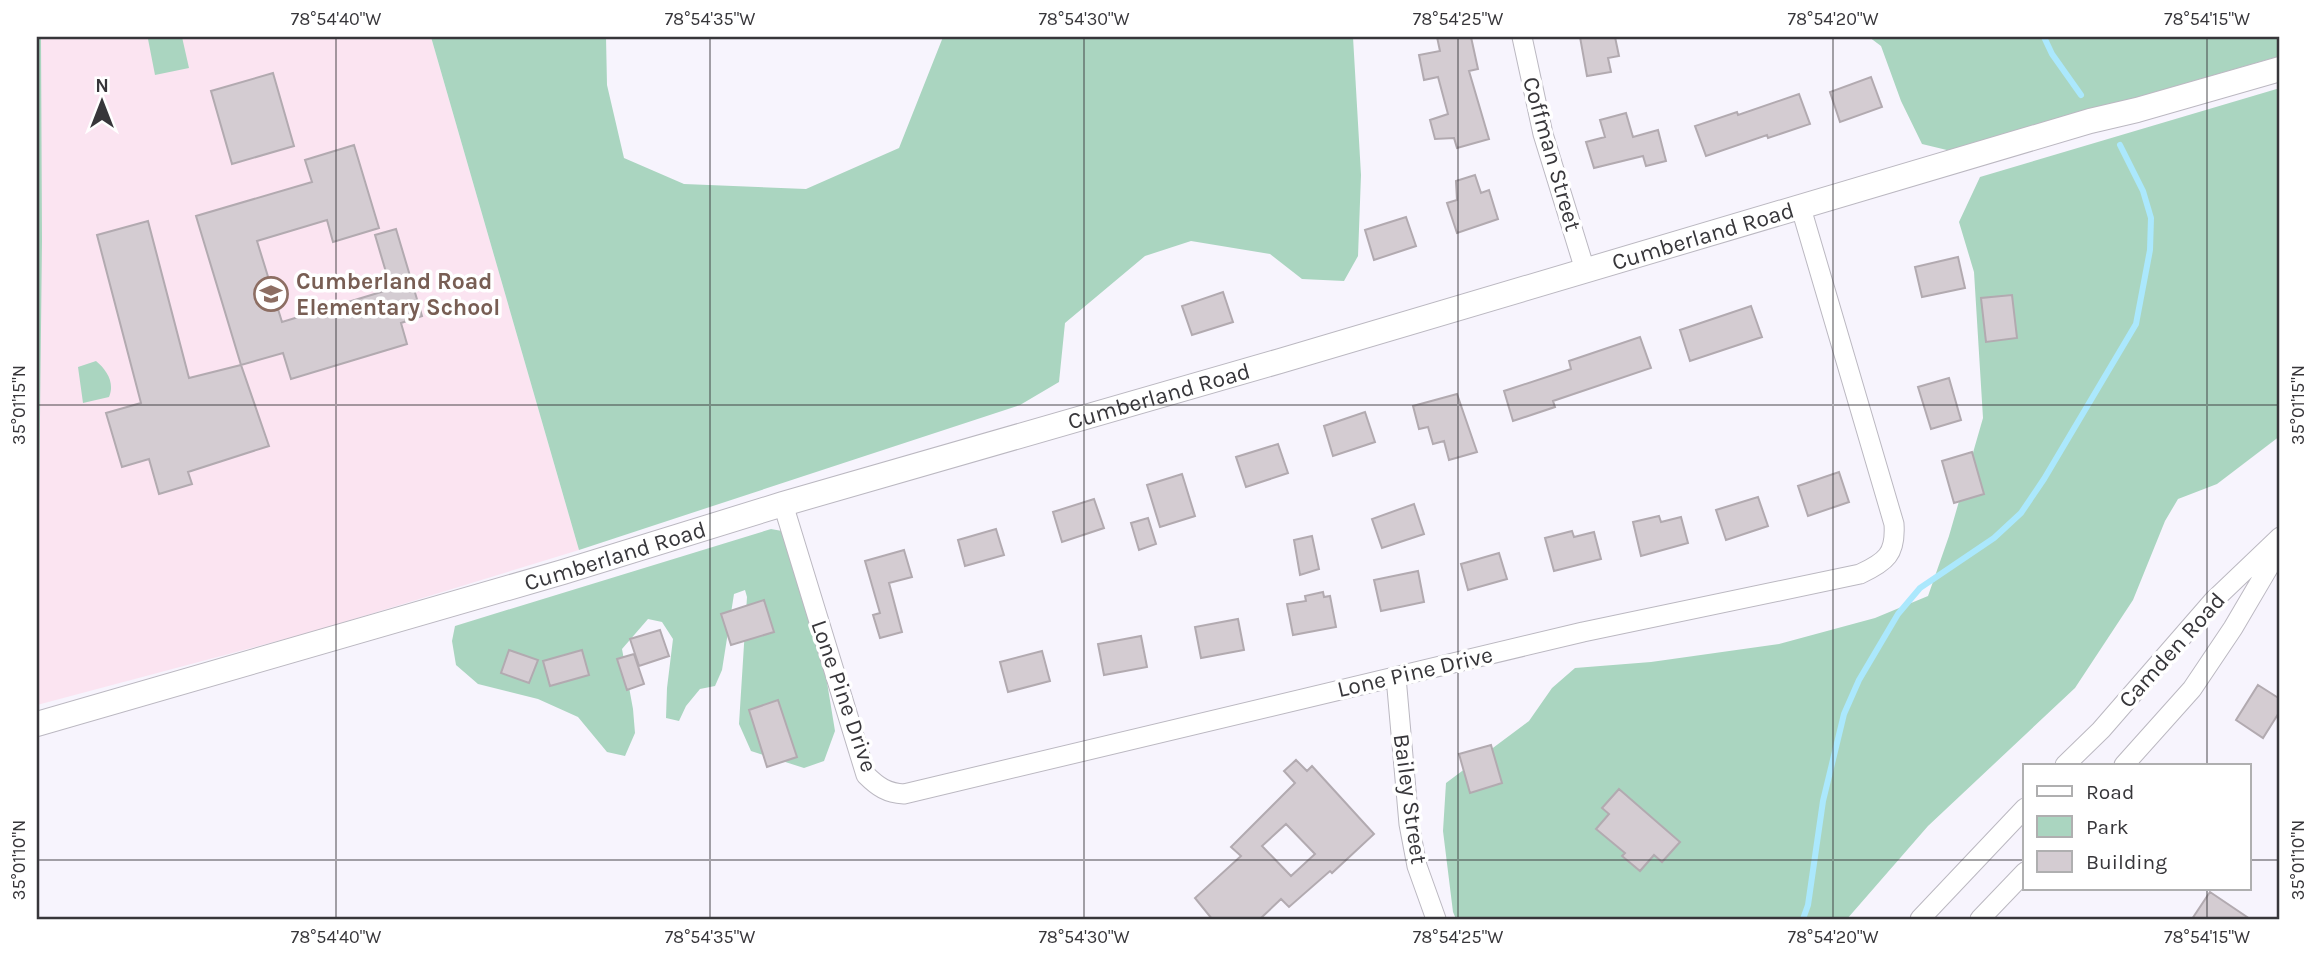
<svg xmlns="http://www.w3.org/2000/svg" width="2317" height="956" font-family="Karla,sans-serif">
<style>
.education{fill:#fbe4f1}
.green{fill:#aad5c0}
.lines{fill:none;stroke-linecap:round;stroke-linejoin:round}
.stream{stroke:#abe8fd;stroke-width:6}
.building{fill:#d4ccd2;stroke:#b2aab0;stroke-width:2;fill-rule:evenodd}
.minor-casing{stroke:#bbb8c1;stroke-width:21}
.major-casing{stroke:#bbb8c1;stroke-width:26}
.minor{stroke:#fff;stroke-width:19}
.major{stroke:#fff;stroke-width:24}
.ticks{fill:none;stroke:#37363a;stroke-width:2;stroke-opacity:0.45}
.labels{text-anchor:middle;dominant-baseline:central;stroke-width:7;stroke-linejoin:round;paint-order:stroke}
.street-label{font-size:23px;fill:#37363a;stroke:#fff}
.education-label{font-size:23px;font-weight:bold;fill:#785e54;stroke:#fff;text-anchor:start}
.neatline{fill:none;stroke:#37363a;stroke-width:2.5}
.ticks-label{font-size:18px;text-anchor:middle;fill:#37363a}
</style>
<rect width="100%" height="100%" fill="#f7f4fd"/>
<path class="education" d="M37,37H431L579,550L315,631L37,705Z"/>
<path class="green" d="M37,37H41L42,241L39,506L37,511Z
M161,37H182L189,68L155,75L148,39Z
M431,37H606L607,85L624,158L684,184L806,189L899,148L943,37H1353L1361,175L1358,256L1344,281L1302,279L1270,254L1191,241L1145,256L1065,323L1059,382L1020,405L579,550Z
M1869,37H2280V56L1951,151L1922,144L1901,101L1881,46Z
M2280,88V436L2217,484L2178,499L2165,521L2133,600L2075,688L1928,826L1847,919H1456L1453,912L1443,831L1446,783L1529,721L1552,688L1575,668L1651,662L1779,644L1875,618L1928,596L1949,536L1983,418L1974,272L1959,222L1980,177Z
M96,361C107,370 115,383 109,397L83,403L78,367Z
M771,529L782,531L825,670L835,731L824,761L804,768L751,751L739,724L747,597L745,590L734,594L722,670L715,686L700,689L686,706L679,721L666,718L667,688L673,639L662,622L648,619L622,649L633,709L635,733L625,756L607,752L578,717L538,699L478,684L456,665L452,641L455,626Z"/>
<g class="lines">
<path class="stream" d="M2044,37L2052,54L2081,95
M1803,919L1808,905L1823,801L1844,714L1859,680L1898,614L1920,588L1994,538L2021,513L2044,479L2136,324L2150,250L2151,218L2143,191L2120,145"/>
</g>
<path class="building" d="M1437,37H1471L1478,69L1469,71L1489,139L1457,148L1454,138L1435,139L1430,120L1448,114L1438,77L1424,80L1419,55L1440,51Z
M1580,37H1615L1619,56L1608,58L1611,72L1587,76Z
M273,73L294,146L232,164L211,91Z
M1871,77L1882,107L1840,122L1830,92Z
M1799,94L1810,124L1768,138L1767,135L1706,156L1695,126L1737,112L1738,115Z
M1626,113L1633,137L1658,130L1666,161L1646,166L1643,156L1594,168L1586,142L1605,137L1600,120Z
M354,145L379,228L333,242L327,220L257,241L282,322L391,289L375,235L396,229L422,316L401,323L407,344L291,379L283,353L241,365L196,216L312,182L305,160Z
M1475,175L1481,193L1489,190L1498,219L1457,233L1447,203L1457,200L1456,181Z
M1406,217L1416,246L1374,260L1365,230Z
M148,221L189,378L241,365L269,446L188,472L192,484L159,494L149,459L122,467L106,413L141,403L97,235Z
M1958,257L1965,288L1922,297L1915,267Z
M1223,292L1233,322L1192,335L1182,306Z
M2012,295L2017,338L1986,342L1981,298Z
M1751,306L1762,337L1690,361L1680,330Z
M1640,337L1651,368L1553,401L1555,407L1513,421L1504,391L1571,369L1569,361Z
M1949,378L1961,420L1931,429L1918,387Z
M1457,394L1477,452L1449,460L1444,441L1433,444L1428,427L1419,429L1413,406Z
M1365,412L1375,442L1333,456L1324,426Z
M1278,444L1288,473L1246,487L1236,457Z
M1972,452L1984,494L1954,503L1942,461Z
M1839,472L1849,502L1808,516L1798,486Z
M1182,474L1195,516L1160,527L1147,485Z
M1758,497L1768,526L1726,540L1716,510Z
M1094,499L1104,528L1062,542L1053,512Z
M1414,504L1424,534L1382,548L1372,519Z
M1659,516L1661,522L1681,517L1688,543L1641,556L1633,522Z
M1148,518L1156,544L1139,550L1131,523Z
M996,529L1004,555L965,566L958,540Z
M1572,531L1574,537L1594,532L1601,559L1554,571L1545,538Z
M1312,536L1319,569L1300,575L1294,540Z
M904,550L912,577L889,583L902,632L880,638L873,615L880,613L865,561Z
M1499,553L1507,579L1468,590L1461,564Z
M1418,571L1424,602L1381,611L1374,580Z
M1323,592L1324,597L1330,596L1336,627L1293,635L1287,604L1306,601L1305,596Z
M764,600L774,632L731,645L721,614Z
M1238,619L1244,650L1201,658L1195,627Z
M660,630L669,656L639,666L630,639Z
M1141,636L1147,667L1104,675L1098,644Z
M509,650L538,660L529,683L501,673Z
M582,650L589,675L550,686L543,661Z
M1042,651L1050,681L1008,692L1000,662Z
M634,654L644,684L627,690L617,659Z
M2258,685L2280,699V711L2263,738L2236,720Z
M778,700L797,757L767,767L749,710Z
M1491,745L1502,783L1470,793L1459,754Z
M1296,760L1307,771L1312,766L1374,834L1332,873L1330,871L1289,907L1281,899L1260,919H1212L1195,898L1241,856L1231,847L1295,783L1284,771ZM1286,824L1315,854L1291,876L1262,846Z
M1619,789L1680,842L1662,862L1654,855L1640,871L1622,856L1625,853L1596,829L1609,814L1602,808Z
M2210,892L2250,919H2192Z"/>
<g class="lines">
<g class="minor-casing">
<path id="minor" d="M1522,37L1543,134L1585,270
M783,504L866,775C878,787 887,793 904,794L1583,632L1860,574C1886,562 1896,554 1894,524L1801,208
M1396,677L1409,824L1417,866L1436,919
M2065,765L2101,730L2214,600L2280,537
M2124,765L2192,689L2233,628L2280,548
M1920,919L2025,808
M1980,919L2025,872"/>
</g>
<g class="major-casing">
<g id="major">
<path id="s1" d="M37,724L563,572L783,504L1280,361L2090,121L2137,110L2280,69"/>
</g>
</g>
<use href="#minor" class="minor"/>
<use href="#major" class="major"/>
</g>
<path class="ticks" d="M336,37V919M710,37V919M1084,37V919M1458,37V919M1833,37V919M2207,37V765M37,405H2280M37,860H2025M2249,860H2280M2207,888V919"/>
<defs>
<g id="school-ring" transform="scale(1.75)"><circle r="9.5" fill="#fff" stroke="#8d6e63" stroke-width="1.5"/><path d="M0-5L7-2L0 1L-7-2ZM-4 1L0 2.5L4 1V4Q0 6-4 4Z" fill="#8d6e63"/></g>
</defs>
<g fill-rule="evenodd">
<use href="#school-ring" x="271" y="294"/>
</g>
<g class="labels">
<g class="street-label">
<text transform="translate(1552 154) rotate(74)">Coffman Street</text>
<text stroke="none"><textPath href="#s1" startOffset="1736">Cumberland Road</textPath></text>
<text stroke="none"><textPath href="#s1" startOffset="1169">Cumberland Road</textPath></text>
<text stroke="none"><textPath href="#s1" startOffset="602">Cumberland Road</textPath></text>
<text transform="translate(2172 650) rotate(-48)">Camden Road</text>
<text transform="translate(1415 672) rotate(-13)">Lone Pine Drive</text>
<text transform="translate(844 696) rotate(71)">Lone Pine Drive</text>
<text transform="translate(1410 799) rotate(82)">Bailey Street</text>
</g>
<g class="education-label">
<text x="296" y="281">Cumberland Road<tspan x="296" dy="26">Elementary School</tspan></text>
</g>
</g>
<rect width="2317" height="956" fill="none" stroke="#ffffff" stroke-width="77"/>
<rect x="2023" y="764" width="228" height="126" fill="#ffffff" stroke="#afafb0" stroke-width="2"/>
<rect x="2037" y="786" width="35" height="10" fill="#ffffff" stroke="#afafb0" stroke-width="2"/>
<text x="2086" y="799" font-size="21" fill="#37363a">Road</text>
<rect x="2037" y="816" width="35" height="21" fill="#aad5c0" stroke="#afafb0" stroke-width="2"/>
<text x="2086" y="834" font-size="21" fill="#37363a">Park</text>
<rect x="2037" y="851" width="35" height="21" fill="#d4ccd2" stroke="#afafb0" stroke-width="2"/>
<text x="2086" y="869" font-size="21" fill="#37363a">Building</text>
<g transform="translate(102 102)" stroke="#ffffff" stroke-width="5" paint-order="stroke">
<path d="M0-5L12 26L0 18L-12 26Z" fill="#37363a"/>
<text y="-10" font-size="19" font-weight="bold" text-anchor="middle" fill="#37363a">N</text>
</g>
<rect x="38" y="38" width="2240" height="880" class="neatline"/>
<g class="ticks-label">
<text x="336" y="25">78°54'40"W</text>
<text x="710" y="25">78°54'35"W</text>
<text x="1084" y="25">78°54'30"W</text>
<text x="1458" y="25">78°54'25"W</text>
<text x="1833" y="25">78°54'20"W</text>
<text x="2207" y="25">78°54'15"W</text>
<text transform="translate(19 405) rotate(-90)" y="6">35°01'15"N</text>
<text transform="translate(2298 405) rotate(-90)" y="6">35°01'15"N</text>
<text transform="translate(19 860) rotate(-90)" y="6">35°01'10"N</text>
<text transform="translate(2298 860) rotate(-90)" y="6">35°01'10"N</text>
<text x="336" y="943">78°54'40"W</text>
<text x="710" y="943">78°54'35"W</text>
<text x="1084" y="943">78°54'30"W</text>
<text x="1458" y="943">78°54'25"W</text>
<text x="1833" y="943">78°54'20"W</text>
<text x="2207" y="943">78°54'15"W</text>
</g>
</svg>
